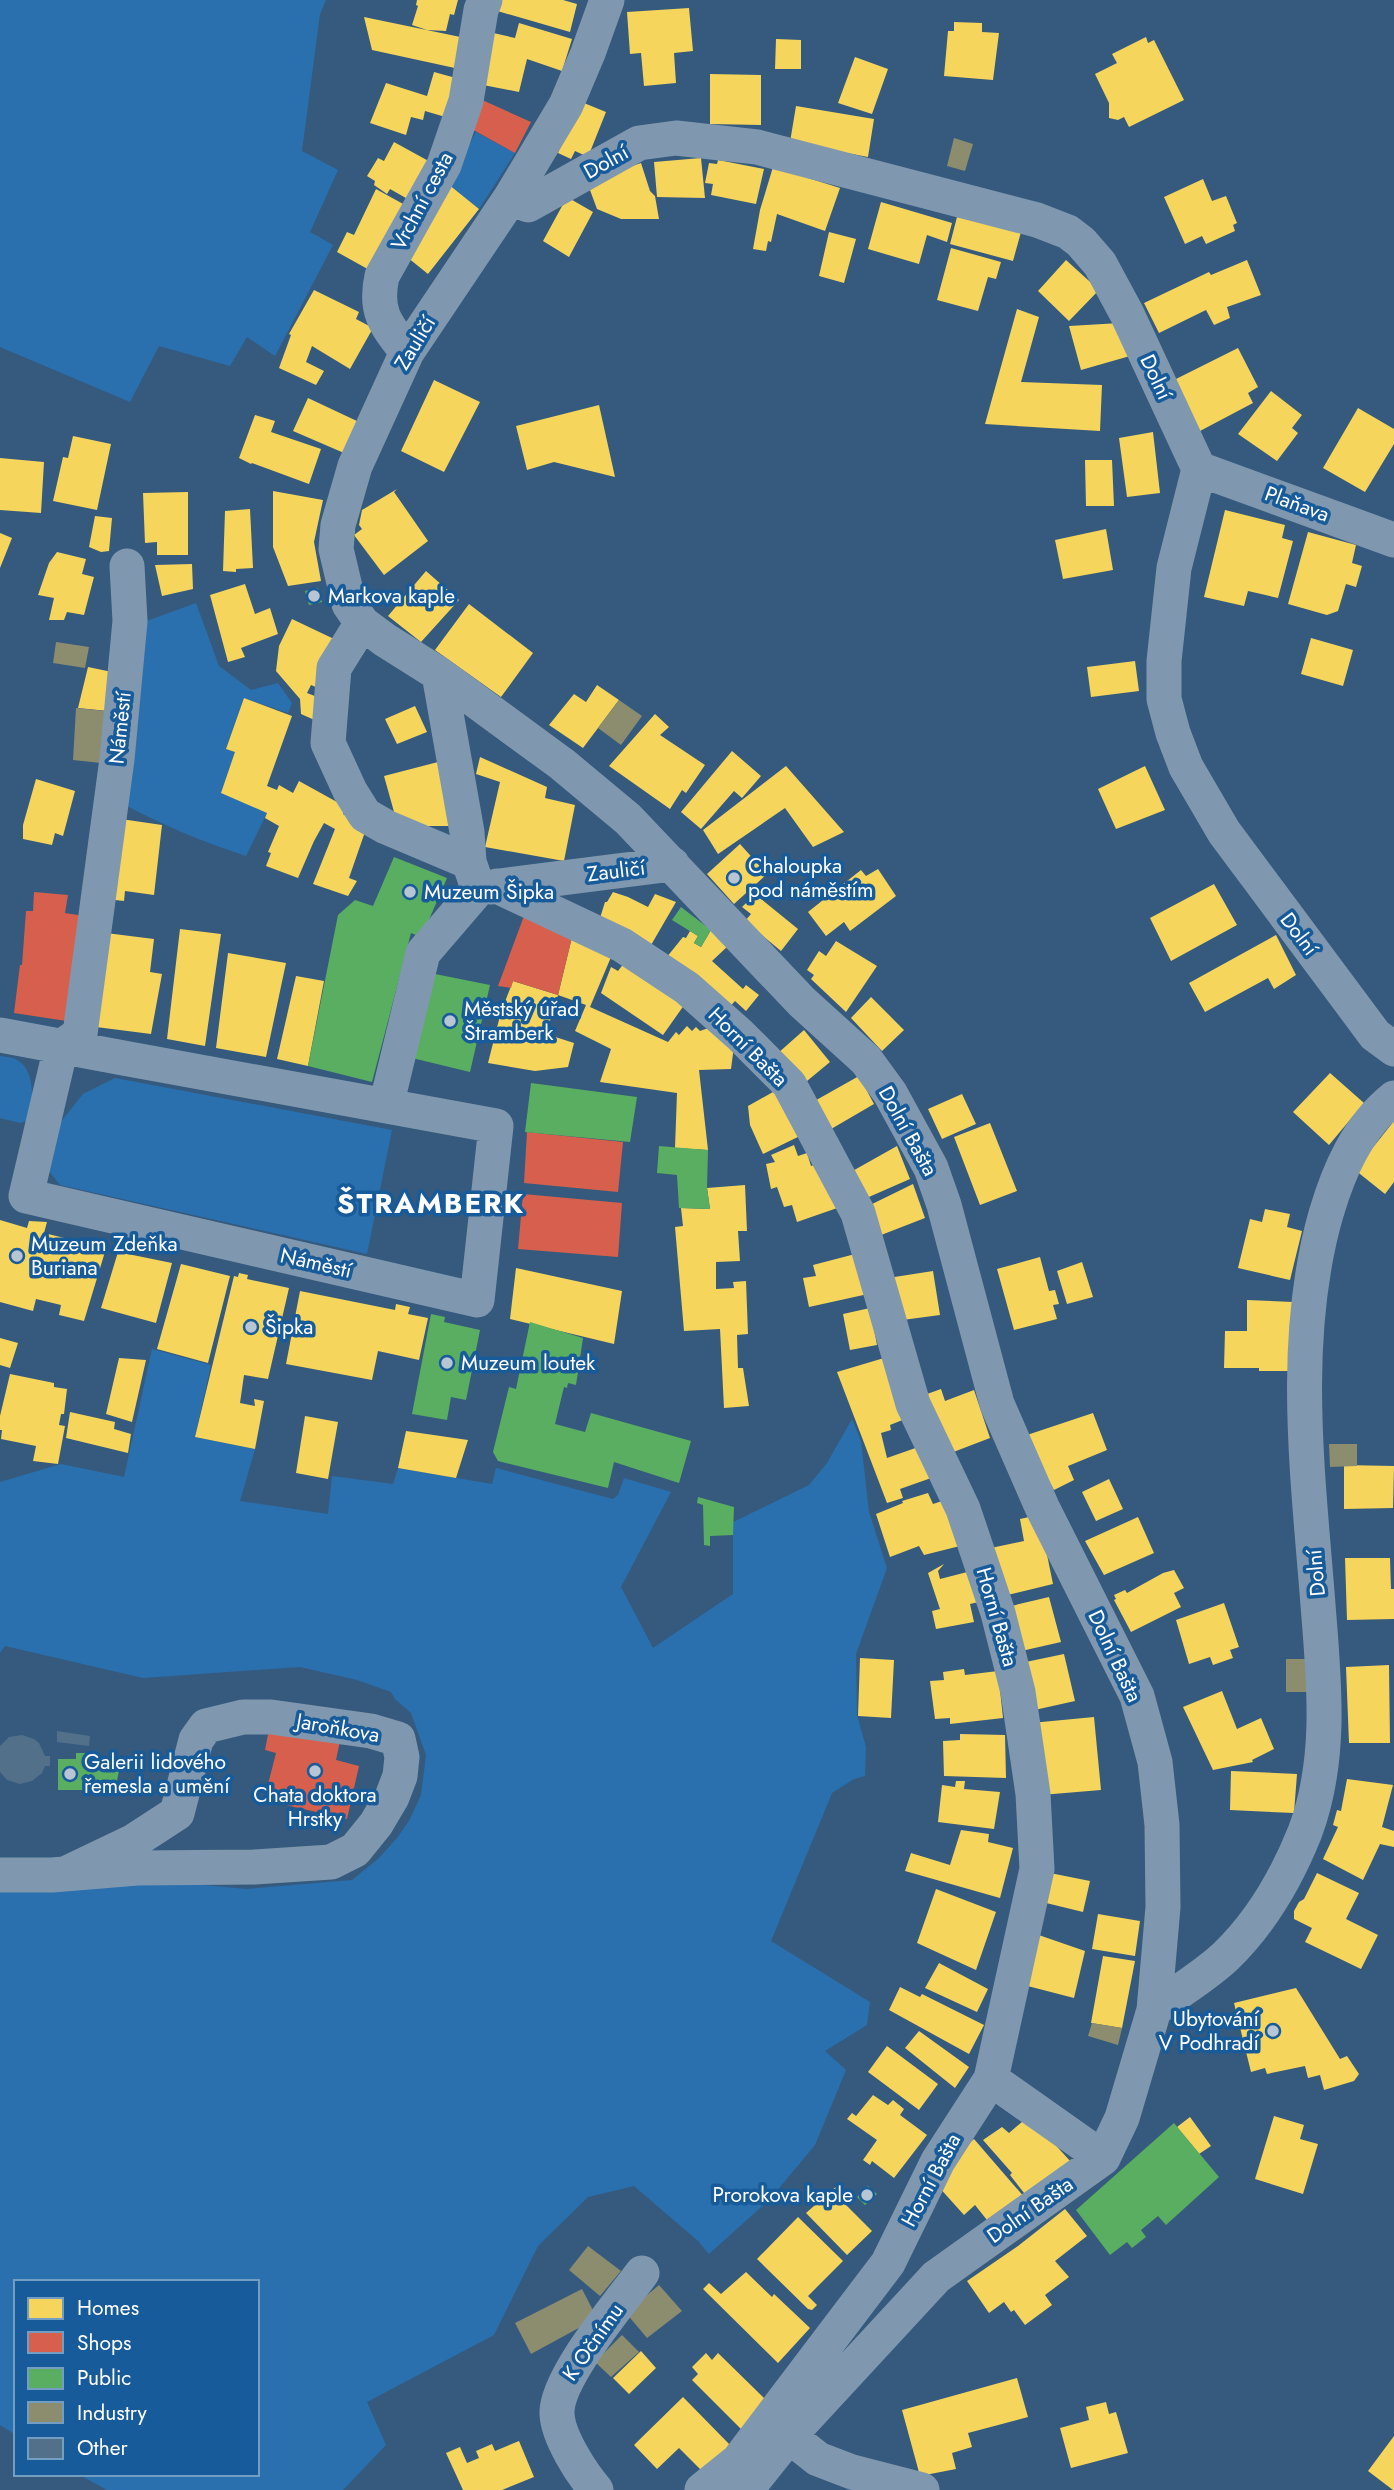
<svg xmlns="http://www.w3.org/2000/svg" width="1394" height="2490" font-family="Jost,sans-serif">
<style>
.green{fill:#2a70af}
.homes{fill:#f6d55c}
.shops{fill:#d6604d}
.public{fill:#5aae61}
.industry{fill:#8c8c6e}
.building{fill:#53708b}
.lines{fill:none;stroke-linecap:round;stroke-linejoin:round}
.street{stroke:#8098af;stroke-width:35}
.poi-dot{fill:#b8c5d2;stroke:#185b9a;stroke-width:2.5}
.labels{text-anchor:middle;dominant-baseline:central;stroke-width:7;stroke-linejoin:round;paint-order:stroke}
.street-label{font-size:21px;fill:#fff;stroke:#185b9a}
.poi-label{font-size:21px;fill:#fff;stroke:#185b9a;text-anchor:start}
.district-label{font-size:28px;font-weight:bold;letter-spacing:2px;fill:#fff;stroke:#185b9a}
</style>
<rect width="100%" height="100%" fill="#355a7d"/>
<path class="green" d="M0,0H326L320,14L302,151L338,170L310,232L333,245L275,356L247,337L230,366L159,346L130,402L0,347Z
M476,132L515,153L479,209L448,184Z
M196,603L219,666L251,690L278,683L292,703L288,713L244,698L226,748L235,752L267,813L246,856C203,842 163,825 123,804L141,623Z
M0,1056C5,1057 13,1057 17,1060C36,1070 33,1103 29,1120L20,1123L0,1118Z
M115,1078L392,1130L367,1254L60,1185L49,1171L60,1123L83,1094Z
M152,1349L211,1365L195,1437L255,1449L240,1501L328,1514L332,1476L393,1484L398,1468L492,1484L496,1468L613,1499L618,1495L624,1478L671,1492L621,1587L653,1648L733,1594V1522L809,1485L827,1463L852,1419L861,1441L869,1512L887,1568L856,1654L857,1715L866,1747L865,1776L854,1779L832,1793L771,1941L870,2002L867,2025L825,2051L846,2070L815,2145L770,2199L709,2254L698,2241L634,2186L588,2197L538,2246L494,2335L367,2402L386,2445L343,2490H107L78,2474H257V2282H16V2435L0,2425V1887L194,1884L246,1889L352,1880L378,1859L397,1838L409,1821L421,1795L426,1755L411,1713L395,1699L391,1692L357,1680L300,1667L143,1678L5,1646L0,1653V1482L61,1464L124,1477Z"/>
<path class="homes" d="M417,0H458L454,15L450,14L446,31L427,30L412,25L418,6L416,5Z
M497,0H563L577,4L570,32L494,10Z
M689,8L693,51L674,53L676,83L644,86L641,53L630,54L627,12Z
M364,17L470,39L464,70L372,50Z
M954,22L982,23V32L999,33L993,80L944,76L948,31H954Z
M519,23L572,39L562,71L527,59L519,92L478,84L489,32L515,38Z
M1146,37L1148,43L1154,40L1184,100L1129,127L1124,117L1118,120L1109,118V103L1095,74L1117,63L1112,54Z
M776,39L801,40V69H775Z
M855,57L888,69L872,114L838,103Z
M434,72L463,80L452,119L425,111L423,120L411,117L406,135L370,123L386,83L427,96Z
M710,74L761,75V125L710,124Z
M579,101L606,112L588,157L575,151L571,159L558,153Z
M796,106L874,119L868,157L790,142Z
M394,142L434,164L413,202L390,189L387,194L374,185L375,181L367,176L378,158L384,161Z
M701,158L705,198L657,197L654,162Z
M718,160L764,169L756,204L711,195L713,184L705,183L709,163L717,164Z
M641,163L650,191L655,196L659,219H621L597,209L587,182Z
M773,167L840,188L825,231L777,214L771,242L768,241L766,251L753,249L760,210Z
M1203,179L1212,201L1226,196L1237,223L1233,225L1235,231L1206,244L1202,236L1185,244L1164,197Z
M448,184L479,209L428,274L402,253Z
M376,189L405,205L373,272L337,252L347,232L354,235Z
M567,197L593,212L569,257L543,241Z
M881,202L952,223L947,242L927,235L919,264L868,249Z
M957,217L1021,232L1013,261L950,244Z
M829,232L856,239L844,283L819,276Z
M951,248L1001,262L996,279L988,277L978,311L937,300Z
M1066,260L1099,290L1069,321L1038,291Z
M1247,260L1261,295L1227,307L1230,318L1214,325L1206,310L1159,333L1144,303L1209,272L1211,275Z
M314,290L359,312L356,319L373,328L350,369L312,346L306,362L324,371L316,385L279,368L291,335L289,334Z
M1017,309L1039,317L1021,382L1102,385L1100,431L985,424Z
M1120,323L1130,356L1081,370L1069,326Z
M1238,348L1258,387L1248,393L1253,403L1200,431L1174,380Z
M434,380L480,402L444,472L401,451Z
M1271,391L1302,415L1292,428L1298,433L1277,461L1238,434Z
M308,398L359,422L344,453L293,431Z
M599,405L615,477L554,462L527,470L516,426Z
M1358,408L1394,429V444L1365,492L1323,468Z
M255,415L275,421L271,432L321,449L309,484L252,463L251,464L239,458Z
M1153,432L1160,493L1127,497L1119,438Z
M73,436L111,444L97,510L53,501L63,457L68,458Z
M0,458L44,462L41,513L0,510Z
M1085,460H1112L1114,506H1086Z
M397,489L394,492L428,541L384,575L354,535L362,529L359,525L362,510Z
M273,491L323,500L314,542L321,581L288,586L273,547Z
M188,492V555H157V542L145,543L143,493Z
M250,509L253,568L236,569V572L223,571L225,511Z
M1225,510L1285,525L1282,538L1293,541L1278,598L1248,591L1244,606L1204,597Z
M95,516L112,518L109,551L101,552L89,547Z
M1106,529L1113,570L1063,579L1055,540Z
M1308,532L1356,545L1352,563L1362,566L1356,587L1346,584L1338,611L1327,615L1288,604Z
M0,533L12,538L0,568Z
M57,552L86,559L82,574L94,577L84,615L67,612L64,620H49L54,598L38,595L49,563Z
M192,564L193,589L162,596L155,565Z
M426,571L459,600L421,642L388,616Z
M245,584L255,614L270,608L278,634L241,648L245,657L228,662L210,595Z
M469,604L533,653L501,697L435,650Z
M292,619L334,639L318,688L311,685L307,693L325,700L319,722L301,714L300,699L276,671L279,646Z
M1311,638L1353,650L1343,686L1301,674Z
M1135,661L1139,691L1091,697L1087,667Z
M88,667L112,672L108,711L78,708Z
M597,685L619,700L583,748L549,725L574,694L586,702Z
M244,698L292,716L267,786L277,790L279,785L293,793L299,781L346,807L343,814L366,829L349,878L357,881L348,896L313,884L335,829L324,823L314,841L298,878L266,866L271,853L268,852L279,826L265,818L267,813L221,793L235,752L226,749Z
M415,706L427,732L397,744L385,719Z
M655,714L669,727L660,735L705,765L686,793L682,790L670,809L609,766Z
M732,751L761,776L742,798L734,791L701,829L681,812Z
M480,757L547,787L545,798L575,805L564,861L485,847L500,782L476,774Z
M438,762L453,826H416L396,819L384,776Z
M786,766L844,832L813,847L785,808L718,854L703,830Z
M1145,766L1165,810L1116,829L1098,789Z
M36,779L75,791L63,836L55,833L52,845L23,839V825Z
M121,819L162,825L154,895L125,891L124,901L106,899Z
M740,844L767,874L734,904L707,874Z
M878,869L896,896L850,931L844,922L826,936L808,912L861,870L866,876Z
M1214,884L1237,925L1171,961L1150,918Z
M613,892L628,897L648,907L655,894L676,902L647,952L600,918L605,902H607Z
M755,894L798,929L781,951L745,921L751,914L742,907Z
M180,929L221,934L205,1046L167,1039Z
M711,930L728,946L712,961L743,989L746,985L759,995L746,1011L735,1001L725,1012L662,963L683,937L686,938L690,931L698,936L694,943L701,947Z
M98,932L154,939L150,972L162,974L151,1034L96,1027Z
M573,933L614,950L590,1007L668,1042L676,1032L679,1035L687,1026L692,1031L696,1027L700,1031L717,1025L734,1046L731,1069L699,1070L708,1150L675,1148L677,1093L600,1082L611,1049L575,1031L586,1005L558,995Z
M1276,935L1296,975L1274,989L1268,978L1205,1012L1189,983Z
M836,941L877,966L846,1012L811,979L814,975L807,970L819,951L826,956Z
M228,953L286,963L266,1057L216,1048Z
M627,959L687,1001L663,1035L601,993L611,967L618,971Z
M296,976L324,981L308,1066L277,1059Z
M513,981L558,995L546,1034L574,1043L568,1067L535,1071L488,1063L501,1012Z
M871,997L904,1030L882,1051L851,1018Z
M804,1030L830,1062L801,1086L777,1054Z
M1330,1073L1364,1103L1329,1145L1293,1112Z
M859,1076L874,1104L826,1132L811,1103Z
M780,1088L804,1134L763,1154L750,1125L748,1106Z
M962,1094L976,1124L942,1139L928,1109Z
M1394,1121V1182L1385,1194L1355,1170Z
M990,1123L1017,1191L980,1205L954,1137Z
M794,1145L798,1156L807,1153L811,1166L825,1161L843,1206L797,1222L792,1205L784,1207L777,1187L771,1189L766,1164L775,1162L771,1155Z
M897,1146L910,1179L862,1200L849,1173Z
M913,1184L925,1218L876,1237L866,1207Z
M745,1185L747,1231H738L740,1261L716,1262V1289L734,1288L733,1282L746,1281L748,1334L737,1335L738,1368H743L749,1406L724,1408L720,1329L684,1331L675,1227L683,1226L681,1208L710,1209L707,1188Z
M1265,1209L1290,1214L1287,1227L1302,1231L1290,1280L1238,1268L1250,1219L1262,1222Z
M0,1220L27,1228L29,1221L47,1222L44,1233L93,1245L95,1239L108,1242L84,1321L59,1315L61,1305L36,1299L33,1311L0,1302Z
M118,1252L172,1263L156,1323L101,1308Z
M859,1253L868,1294L809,1307L803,1278L816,1276L813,1265Z
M1040,1257L1049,1291L1055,1290L1059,1304L1053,1305L1057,1319L1014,1330L997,1269Z
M1082,1262L1093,1297L1067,1304L1057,1271Z
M181,1264L230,1276L208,1363L157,1349Z
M516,1268L622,1291L614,1344L510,1319Z
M933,1271L940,1315L895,1321L888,1278Z
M239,1273L248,1275L247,1279L289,1288L268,1379L244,1375L240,1403L255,1406L254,1399L264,1401L255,1449L195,1437L234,1276L238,1277Z
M300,1291L395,1310L396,1304L410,1307L408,1314L428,1318L419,1360L378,1351L372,1380L286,1364Z
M1247,1300L1293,1302L1292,1371H1259V1368H1224L1225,1331H1247Z
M870,1308L877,1345L850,1350L843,1314Z
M0,1338L18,1343L10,1368L0,1365Z
M119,1358L146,1360L132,1422L106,1414Z
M884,1358L910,1417L890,1425L891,1430L881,1433L887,1458L924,1445L934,1477L900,1489L903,1498L887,1503L837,1372Z
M10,1374L54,1383V1387L67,1389L64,1414H61L59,1425L65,1426L58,1464L33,1461L36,1446L1,1439L2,1430H0V1416Z
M941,1389L945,1401L974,1390L990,1438L943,1456L927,1394Z
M70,1412L115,1422L114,1429L131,1434L128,1453L66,1438Z
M1093,1413L1107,1450L1068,1466L1074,1480L1054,1490L1024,1436Z
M305,1416L338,1422L328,1479L296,1473Z
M406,1431L468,1440L456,1478L398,1468Z
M1344,1465L1394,1466L1393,1508L1344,1509Z
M1109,1479L1123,1509L1096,1521L1082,1492Z
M928,1493L933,1504L948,1499L960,1546L924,1555L919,1546L890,1557L876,1514L903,1503L902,1501Z
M1029,1517L1043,1535L1053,1584L999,1597L986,1549L1024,1541L1020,1519Z
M1138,1517L1154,1553L1104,1575L1085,1541Z
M1345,1558H1390L1391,1589H1394V1619L1347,1620Z
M944,1564L938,1571L940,1579L975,1570L983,1601L970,1604L974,1622L936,1629L932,1611L940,1609L928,1573Z
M1174,1570L1184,1588L1174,1593L1181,1607L1131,1632L1114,1600L1116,1599L1114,1595L1125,1590L1127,1593L1163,1573Z
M1049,1597L1061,1642L1017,1652L1007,1607Z
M1224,1603L1239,1647L1230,1650L1233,1658L1213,1665L1210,1657L1189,1664L1176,1620Z
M1064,1654L1075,1701L1030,1711L1021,1663Z
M860,1658L894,1660L891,1718L858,1716Z
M1389,1665L1390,1743H1349L1346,1667Z
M964,1669L965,1675L998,1671L1003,1718L950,1724V1718L935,1719L930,1681L944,1680L943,1672Z
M1222,1691L1237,1729L1261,1718L1274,1749L1252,1760L1253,1762L1213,1770L1183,1707Z
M1094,1717L1101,1790L1041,1795L1031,1723Z
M960,1734L1005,1735L1006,1778L944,1776L943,1741L960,1740Z
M1231,1771L1297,1774L1294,1813L1230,1810Z
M1347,1779L1393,1785L1382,1827L1394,1831V1847L1380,1844L1363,1880L1323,1859L1338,1827L1333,1825L1337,1810L1341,1811Z
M956,1781H965L964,1789L1000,1792L994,1829L938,1822L942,1785L955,1787Z
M961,1830L989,1834L988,1842L1013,1848L1000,1898L905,1871L911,1853L950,1865Z
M1045,1872L1090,1881L1083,1912L1038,1901Z
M1317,1873L1359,1893L1346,1919L1378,1935L1361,1969L1305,1942L1312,1928L1294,1919V1911L1299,1902L1304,1899Z
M936,1889L996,1912L976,1970L917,1943Z
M1098,1914L1140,1921L1135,1956L1092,1949Z
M1030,1932L1085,1951L1074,1998L1016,1983Z
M1103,1956L1135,1961L1122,2028L1091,2023Z
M939,1963L988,1989L977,2012L925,1988Z
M900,1987L920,1997L922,1994L984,2025L969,2054L889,2010Z
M1296,1988L1340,2059L1347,2056L1359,2074L1354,2081L1324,2090L1320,2075L1308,2078L1305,2066L1267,2074L1265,2068L1251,2072L1234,2003Z
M919,2031L969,2067L955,2088L905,2048Z
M887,2046L938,2084L919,2110L868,2072Z
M873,2095L888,2105L893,2100L904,2109L900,2115L927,2135L894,2178L872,2161L870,2165L863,2160L877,2140L847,2119L852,2113L856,2116Z
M1029,2116L1071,2162L1028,2198L1010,2175L1012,2173L983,2140L1002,2127L1009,2133Z
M1274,2116L1304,2125L1300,2139L1318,2144L1303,2194L1255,2179Z
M1190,2117L1211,2146L1199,2154L1177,2127Z
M974,2139L1025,2198L987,2220L975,2205L964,2215L937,2185L946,2163Z
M839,2184L850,2198L845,2204L872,2231L847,2255L806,2213Z
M1065,2209L1087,2236L1055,2261L1069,2277L1045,2295L1052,2305L1025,2325L1014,2310L1011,2312L1004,2302L989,2313L967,2281L1018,2246Z
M798,2217L843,2261L808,2296L817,2305L812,2310L808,2309L757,2259Z
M746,2272L772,2297L774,2294L810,2328L778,2363L703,2289L709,2283L721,2294Z
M641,2351L656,2368L629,2394L613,2378Z
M706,2353L712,2360L718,2353L767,2401L741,2429L692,2380L698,2374L692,2367Z
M1017,2378L1028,2417L968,2433L972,2447L952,2453L956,2469L920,2476L902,2410Z
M683,2397L731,2446L704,2473L679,2448L657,2469L634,2445Z
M1106,2402L1109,2414L1116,2412L1128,2453L1071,2468L1060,2428L1089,2420L1086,2407Z
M1394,2436V2490H1393L1368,2471Z
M519,2441L534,2477L502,2490H463L446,2453L460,2447L467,2463L479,2458L476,2451L492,2444L495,2451Z"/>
<path class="shops" d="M480,99L531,122L515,153L468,127Z
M34,892L68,895L65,913L84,916L73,1022L14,1013L20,965H22L26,911H33Z
M524,916L573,933L558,995L513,981L511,988L498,986Z
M527,1132L623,1142L618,1192L524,1183Z
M523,1194L622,1203L618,1257L518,1249Z
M270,1724L340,1741L336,1760L359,1766L347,1819L264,1800L276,1753L265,1750Z"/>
<path class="public" d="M318,588L322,602L309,605L305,591Z
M394,857L447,878L428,922L416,935L411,933L372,1082L308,1066L338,915L355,900L373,906Z
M681,907L711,930L701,947L694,943L698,936L672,920Z
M430,973L490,985L470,1072L412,1058Z
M531,1083L637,1097L630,1142L525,1132Z
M659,1146L708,1150L707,1188L710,1209L679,1208L677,1175L657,1173Z
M431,1314L445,1317L444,1322L480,1330L466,1400L451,1397L447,1420L412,1414Z
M530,1322L583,1338L576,1385L568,1383L567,1388L564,1387L555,1424L585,1432L591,1413L691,1441L679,1483L614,1462L608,1488L498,1461L493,1452L509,1387L516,1389Z
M698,1497L734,1507L733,1535L710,1536V1546L704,1545L703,1505L697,1503Z
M76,1753H98V1759H114V1767L119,1771L115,1790H58V1759H76Z
M1174,2123L1219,2177L1166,2225L1158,2216L1141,2230L1146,2237L1132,2248L1127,2242L1110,2255L1076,2210Z
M868,2186L877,2194L865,2205L857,2197Z"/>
<path class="industry" d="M954,138L973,144L965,171L947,166Z
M56,642L89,647L85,668L53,663Z
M619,700L642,716L621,745L598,728Z
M76,708L106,711L101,763L73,760Z
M1329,1444H1357V1466L1330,1467Z
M1286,1659H1309V1692H1286Z
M1092,2023L1122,2028L1118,2045L1088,2036Z
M588,2246L621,2271L600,2296L569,2270Z
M659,2285L682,2311L647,2338L626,2313Z
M582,2289L597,2318L531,2354L515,2323Z
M622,2335L639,2352L611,2377L595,2362Z"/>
<path class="building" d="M57,1731L90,1736L89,1746L57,1742Z
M22,1735L34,1739L39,1743L45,1756H50V1766H45L42,1773L32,1781L20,1784L7,1780L0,1772V1746L9,1737Z"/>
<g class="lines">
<path class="street" d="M607,0L588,53L566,105L511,197L407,352L355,466L338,525L336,549L349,604L362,623L385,640L439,674L562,764L628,819L802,1002L866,1060L890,1093L931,1168L944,1205L997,1404L1042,1507L1137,1696L1155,1762L1162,1825L1163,1907L1154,2010L1122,2118L1103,2158L936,2277L789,2436L746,2490
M511,197L528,205L639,143L676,138L757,147L1037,220L1068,232L1081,242L1100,264L1127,314L1199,469L1174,568L1164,661V699L1173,733L1186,767L1224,832L1375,1035L1394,1049
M407,352C386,325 374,312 382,276L444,165L466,101L481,10L485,0
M1199,469L1394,540
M362,623L334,668L328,743L350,791L365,815L386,827L469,862
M439,674L467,832L469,862L476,882
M497,886L622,945L687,988L740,1035L789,1084L858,1213L913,1404L963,1509L998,1613L1018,1692L1033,1794L1037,1869L991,2079L938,2161L888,2263L738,2461L702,2490
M492,887L672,864
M0,1035L118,1057L496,1126L477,1300L26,1196L61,1047L80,1034L117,759L130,621L127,566
M386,1106L423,953L478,889
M0,1875H52L137,1868L254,1867L331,1862L355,1850L376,1824L392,1797L400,1776L402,1757L398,1739L371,1731L271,1717H243L206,1726L196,1740L177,1813L134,1841L65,1874
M1154,2010C1177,1992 1205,1976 1226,1956C1261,1922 1287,1877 1305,1832C1334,1755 1323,1672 1317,1592C1307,1468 1291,1336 1326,1214C1339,1170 1357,1128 1394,1098
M991,2079L1103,2158
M789,2436L818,2459L852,2472L922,2490
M596,2490C582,2474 558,2437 557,2414C555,2379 620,2303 642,2273"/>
</g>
<g class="poi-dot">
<circle cx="314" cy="596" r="7"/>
<circle cx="734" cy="878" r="7"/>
<circle cx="410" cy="892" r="7"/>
<circle cx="450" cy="1021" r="7"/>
<circle cx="17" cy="1256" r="7"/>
<circle cx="251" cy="1327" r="7"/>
<circle cx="447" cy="1363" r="7"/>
<circle cx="315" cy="1771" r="7"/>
<circle cx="70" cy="1774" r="7"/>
<circle cx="1273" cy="2031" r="7"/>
<circle cx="867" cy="2195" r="7"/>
</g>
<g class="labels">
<g class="street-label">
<text transform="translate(606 162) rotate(-29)">Dolní</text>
<text transform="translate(422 201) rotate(-62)">Vrchní cesta</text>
<text transform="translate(415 343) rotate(-59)">Zauličí</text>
<text transform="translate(1156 377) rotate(65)">Dolní</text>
<text transform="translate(1297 504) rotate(20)">Plaňava</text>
<text transform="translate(120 728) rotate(-84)">Náměstí</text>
<text transform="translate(616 871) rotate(-7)">Zauličí</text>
<text transform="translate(1299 934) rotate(53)">Dolní</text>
<text transform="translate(748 1047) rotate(45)">Horní Bašta</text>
<text transform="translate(908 1131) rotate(61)">Dolní Bašta</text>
<text transform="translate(316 1263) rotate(13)">Náměstí</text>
<text transform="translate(1316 1573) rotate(-95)">Dolní</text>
<text transform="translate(997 1617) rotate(74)">Horní Bašta</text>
<text transform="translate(1115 1656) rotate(65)">Dolní Bašta</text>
<text transform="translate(338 1728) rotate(10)">Jaroňkova</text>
<text transform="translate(931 2180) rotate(-62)">Horní Bašta</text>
<text transform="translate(1030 2210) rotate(-35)">Dolní Bašta</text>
<text transform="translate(593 2342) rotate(-55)">K Očnímu</text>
</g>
<g class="poi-label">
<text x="328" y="596">Markova kaple</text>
<text x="748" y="866">Chaloupka<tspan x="748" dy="24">pod náměstím</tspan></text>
<text x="424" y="892">Muzeum Šipka</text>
<text x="464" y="1009">Městský úřad<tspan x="464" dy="24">Štramberk</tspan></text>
<text x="31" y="1244">Muzeum Zdeňka<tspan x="31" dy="24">Buriana</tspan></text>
<text x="265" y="1327">Šipka</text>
<text x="461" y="1363">Muzeum loutek</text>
<text x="84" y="1762">Galerii lidového<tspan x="84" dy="24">řemesla a umění</tspan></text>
<text x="315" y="1795" text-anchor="middle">Chata doktora<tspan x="315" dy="24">Hrstky</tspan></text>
<text x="1259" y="2019" text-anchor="end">Ubytování<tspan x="1259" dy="24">V Podhradí</tspan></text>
<text x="853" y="2195" text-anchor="end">Prorokova kaple</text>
</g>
<g class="district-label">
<text x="431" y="1203">ŠTRAMBERK</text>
</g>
</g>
<rect x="14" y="2280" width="245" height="196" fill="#185b9a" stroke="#749dc2" stroke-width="2"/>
<rect x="28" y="2298" width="35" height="21" fill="#f6d55c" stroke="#749dc2" stroke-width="2"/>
<text x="77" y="2315" font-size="21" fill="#ffffff">Homes</text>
<rect x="28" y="2332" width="35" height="21" fill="#d6604d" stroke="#749dc2" stroke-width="2"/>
<text x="77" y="2350" font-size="21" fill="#ffffff">Shops</text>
<rect x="28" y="2368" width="35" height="21" fill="#5aae61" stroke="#749dc2" stroke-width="2"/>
<text x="77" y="2385" font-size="21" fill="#ffffff">Public</text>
<rect x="28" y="2402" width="35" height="21" fill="#8c8c6e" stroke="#749dc2" stroke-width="2"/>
<text x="77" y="2420" font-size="21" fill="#ffffff">Industry</text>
<rect x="28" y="2438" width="35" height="21" fill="#53708b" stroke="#749dc2" stroke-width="2"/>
<text x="77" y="2455" font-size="21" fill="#ffffff">Other</text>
</svg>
